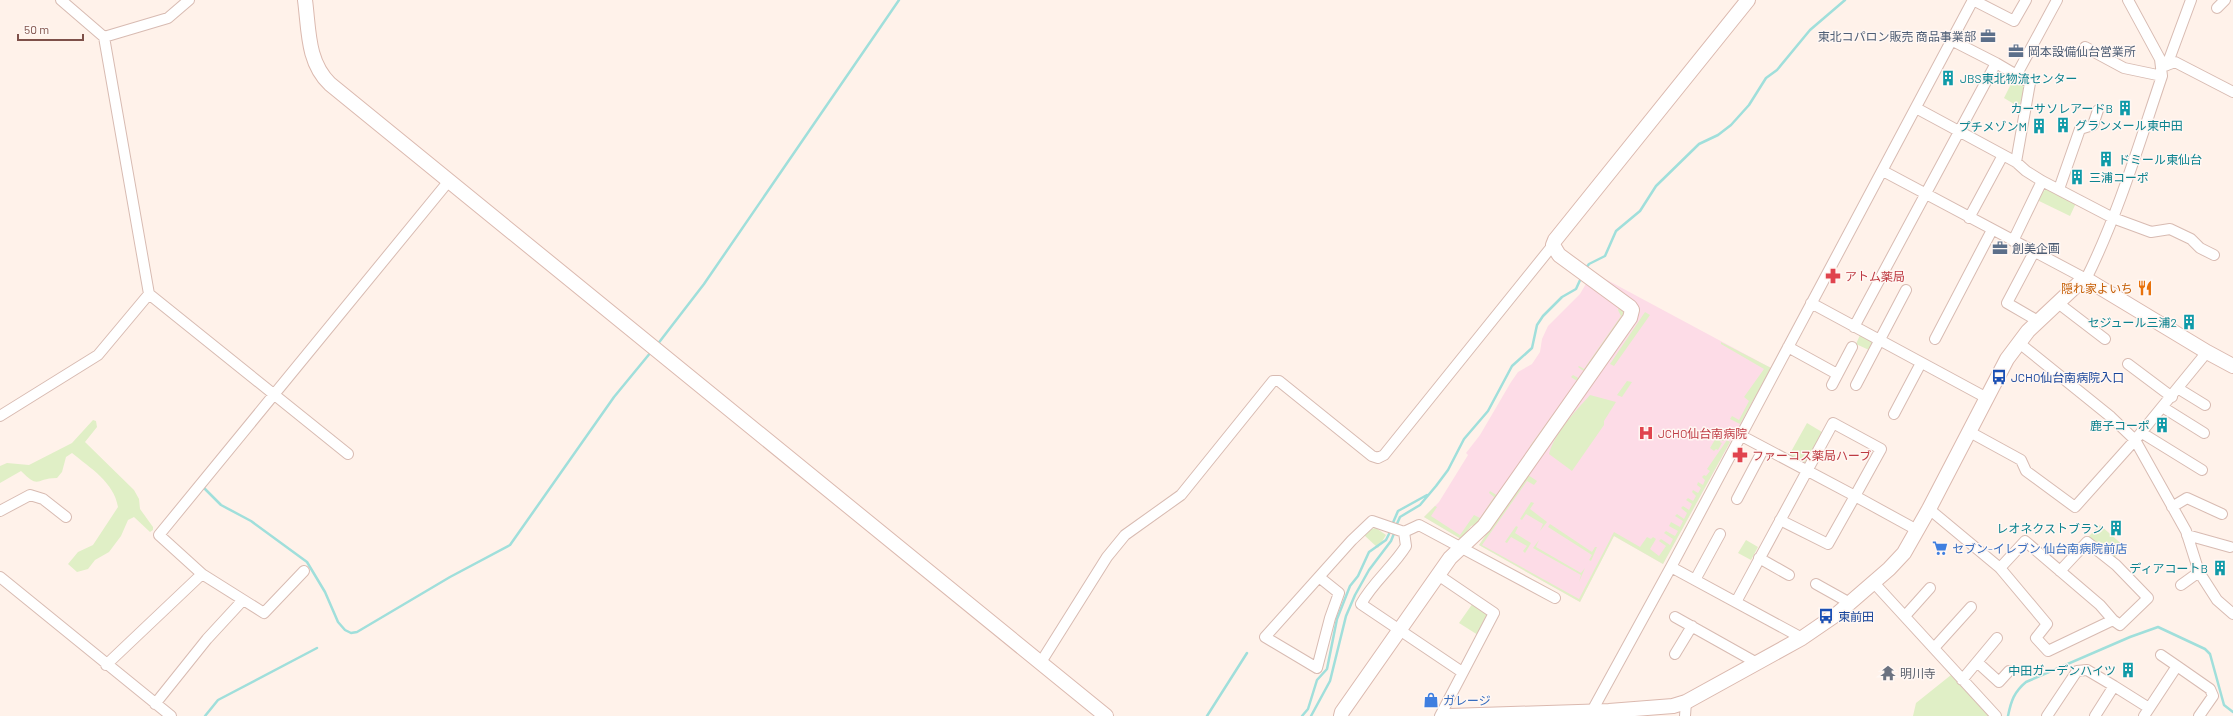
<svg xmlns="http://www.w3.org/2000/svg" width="2233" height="716" font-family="Barlow,'Noto Sans JP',sans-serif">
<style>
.medical{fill:#fddce7}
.green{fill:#e0efc6}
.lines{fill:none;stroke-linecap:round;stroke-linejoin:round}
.stream{stroke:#a0dfdb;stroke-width:2.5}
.street-casing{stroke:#d8bbb2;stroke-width:12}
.secondary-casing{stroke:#dbb9af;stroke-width:16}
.street{stroke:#fff;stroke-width:10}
.secondary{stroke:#fff;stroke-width:14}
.labels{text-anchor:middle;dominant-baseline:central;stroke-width:3;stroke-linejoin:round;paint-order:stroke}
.service-label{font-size:12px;fill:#4e5e75;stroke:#fff7f3;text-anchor:start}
.culture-label{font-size:12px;fill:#0d838f;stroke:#fff7f3;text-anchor:end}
.health-label{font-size:12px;fill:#be3a42;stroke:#fff7f3;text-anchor:start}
.food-label{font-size:12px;fill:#c56008;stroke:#fff7f3;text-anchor:end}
.transit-label{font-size:12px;fill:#164399;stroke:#fff7f3;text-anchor:start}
.shop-label{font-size:12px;fill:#366cbe;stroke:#fff7f3;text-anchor:start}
.worship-label{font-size:12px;fill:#5b616d;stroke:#fff7f3;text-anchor:start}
</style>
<rect width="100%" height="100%" fill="#fff2ea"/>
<path class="medical" d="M1594,273L1771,368L1663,564L1614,536L1580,602L1479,545L1636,315Z
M1587,282L1610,298L1608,300L1623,310L1624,316L1479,523L1471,526L1461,539L1424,517L1439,502L1468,455L1466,453L1480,435L1511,382L1518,372L1532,364L1540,352L1542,339L1548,326L1580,294Z"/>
<path class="green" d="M2014,78L2021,82L2025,88L2019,107L2004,98Z
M2047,189L2076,203L2070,216L2037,200L2040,193Z
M1619,308L1623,310L1624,316L1585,372L1578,367L1579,366L1584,369L1621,316L1618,310Z
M1645,312L1650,315L1614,366L1610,364Z
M1860,335L1873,342L1869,350L1856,344Z
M1721,342L1771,368L1740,424L1730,419L1732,416L1739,420L1749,401L1744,397L1764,369L1721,344Z
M1573,375L1580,379L1532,447L1530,446L1577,381L1571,377Z
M1627,381L1632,382L1622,397L1617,395Z
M1590,395L1616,402L1604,421V425L1572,471L1549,454C1555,432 1575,412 1590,395Z
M93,420L96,421L97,427L85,442L134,490L139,499L140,509L153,527V530L150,532L134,517L128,520L121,536L109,552L95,560L88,569L77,572L68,564L78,552L93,545L118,507C114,482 90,468 72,453L66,457L62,472L57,478C35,478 40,490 21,471L0,483V466L7,463L29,465L72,443Z
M1807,423L1822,432L1807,460L1802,464L1788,457Z
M1719,433L1726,437L1723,441L1721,440L1720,442L1722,443L1718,450L1716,449L1714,451L1710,448Z
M1727,440L1730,442L1663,564L1614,536L1580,602L1479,545L1528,475L1537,481L1534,485L1527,481L1482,545L1579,599L1614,532L1640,547L1647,537L1651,539L1653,537L1656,539L1650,549L1659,556L1666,546L1659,541L1661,539L1670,545L1673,539L1664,533L1666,531L1675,536L1678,531L1669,526L1671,522L1680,527L1683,521L1675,516L1677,514L1684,519L1687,513L1681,508L1683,506L1689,510L1692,504L1686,500L1688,498L1693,501L1696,496L1692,492L1693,490L1698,493L1701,488L1697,485L1698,482L1703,485L1705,480L1702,477L1704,475L1706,476L1710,471L1707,469Z
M1490,491L1498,496L1479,523L1471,526L1461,539L1424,517L1435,506L1437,507L1431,516L1460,535L1474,515L1480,518L1494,497L1489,493Z
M1531,502L1534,503L1530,509L1547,522L1540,531L1543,524L1526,514L1522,520L1520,519Z
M1550,524L1592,552L1595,547H1597L1591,561L1589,560L1592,555L1548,527Z
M2100,525L2125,547L2114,558L2088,537Z
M1516,526L1518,527L1515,533L1531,543L1525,553L1523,551L1527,546L1511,537L1507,543L1505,542Z
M1376,528L1386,535L1378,548L1364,535L1371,529Z
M1539,540L1536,547L1581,573L1585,568L1579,582L1581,575L1533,548Z
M1746,540L1758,547L1751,560L1738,553Z
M1473,603L1487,612L1488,618L1478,635L1459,623Z
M1951,675L1990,716H1913L1916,703Z"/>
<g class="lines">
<path class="stream" d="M1586,268L1589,264L1605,256L1616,231L1640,211L1656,186L1699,144L1718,135L1731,125L1749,105L1766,78L1777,70L1810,30L1845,0
M657,345L704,284L899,0
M203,487L221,505L251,521L307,562L325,592L338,622L345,630L351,633L357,632L450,577L510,545L614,397L651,352
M1392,525L1398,511L1427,495
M1396,526L1400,517L1420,505L1436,486L1448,470L1464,439L1488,411L1512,366L1532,348L1537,325L1543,316L1562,297L1576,289L1581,278
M205,716L218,700L317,648
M1207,716L1247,653
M1302,716L1308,709L1317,680L1327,669L1337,619L1350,586L1358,576L1369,552L1386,540L1391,530
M1311,716L1330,681L1346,616L1355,595L1369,570L1391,541L1395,531
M2008,716C2011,701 2014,692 2026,682L2130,637L2158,627L2205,649L2210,654L2224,705L2233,712"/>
<g class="street-casing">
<path id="street" d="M61,0L104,37L149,294L348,454
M1973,0L2014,21L2026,0
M2217,8L2225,0
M104,37L168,18L189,0
M2085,47L2124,68L2162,76
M1996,63L2030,83L2016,162
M2167,65L2191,0
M2162,67L2175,62L2233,92
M2017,74L2057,0
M1916,108L2016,162L2026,171L2042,181L2113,218L2151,232L2170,229L2191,239L2200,248L2214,255
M1883,171L2086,279C2118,215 2139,144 2162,76L2160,59L2128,0
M2059,189L2080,129L2093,125L2098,110
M1969,218L2003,155
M2013,241L2042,181
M2034,252L2007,303L2038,321
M1811,303L1985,397
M2058,303L2105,339
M1854,327L1996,63L1951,40
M1935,339L1992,230
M1788,347L1837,374
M2207,352L2135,440L2186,531L2199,572L2217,600L2233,614
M2128,364L2172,397
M1832,385L1852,347
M1856,385L1906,290
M2179,389L2205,405
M2164,408L2204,433
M1894,414L1921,363
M0,416L98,355L149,294
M1968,431L2021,460L2026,471L2075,507L2135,440L2111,417L2018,342
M2142,433L2202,470
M1740,435L1855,496L1828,544L1780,520
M1737,499L1764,448
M2172,507L2187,498L2222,514
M1929,509L2000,568L2047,624L2036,638L2048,651L2113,620L2120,625L2148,598L2116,565L2087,542L2060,571
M0,511L30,495L43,499L66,517
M1404,532L1406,546C1393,567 1373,582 1361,604L1462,672
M2187,535L2230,547
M1759,558L1789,575
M1671,567L1802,638
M2000,568L2025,541L2100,605L2113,620
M202,574L264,613L304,571
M1438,575L1494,613L1440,716
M0,577L171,716
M1319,577L1339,593L1330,618L1317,668L1265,637L1352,540L1372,521L1404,532L1419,525L1555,598
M1695,580L1720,534
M1874,583L1996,716
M1816,584L1850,603
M2181,585L2199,572
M1736,602L1833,423L1881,449L1855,496L1917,530
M1905,616L1930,588
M1675,617L1757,663
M1934,648L1971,607
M1675,654L1692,626
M2161,655L2177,666
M1041,662L1107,557L1125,535L1181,495L1273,381H1279L1372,456L1378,458L1384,455L1553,245
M1977,662L1999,682L2009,671
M106,665L202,574L159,535L448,182
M1962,680L1997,638
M155,704L207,639L243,600
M1592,711L1671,567L1973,0
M1685,716L1686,702
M2047,716L2077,671L2087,670L2114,686
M2095,716L2114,686L2149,708
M2144,716L2177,666L2210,689L2213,696L2199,716"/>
</g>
<g class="secondary-casing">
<path id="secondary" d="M305,0C309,30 307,62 330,84L1106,716
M1341,716L1342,712L1450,558L1484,526L1630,318L1632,310L1630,307L1559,255L1553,245L1555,240L1748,0
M1449,716L1609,711L1673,706L1686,702L1802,638L1837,614L1889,569L1904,553L1929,509L2007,359L2028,331L2078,284L2086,279L2207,352L2233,366"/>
</g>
<use href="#street" class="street"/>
<use href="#secondary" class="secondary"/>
</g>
<defs>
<g id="office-bare" transform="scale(1.2)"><path d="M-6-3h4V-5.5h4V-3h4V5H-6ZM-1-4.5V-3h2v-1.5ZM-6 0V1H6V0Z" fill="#5c6f8a" stroke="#fff7f3" stroke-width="2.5" paint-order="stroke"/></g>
<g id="building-bare" transform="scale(1.2)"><path d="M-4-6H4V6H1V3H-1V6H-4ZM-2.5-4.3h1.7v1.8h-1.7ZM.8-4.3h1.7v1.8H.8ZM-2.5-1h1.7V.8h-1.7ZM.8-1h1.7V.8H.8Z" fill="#0f9aa8" stroke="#fff7f3" stroke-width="2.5" paint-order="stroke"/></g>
<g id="pharmacy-bare" transform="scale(1.2)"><path d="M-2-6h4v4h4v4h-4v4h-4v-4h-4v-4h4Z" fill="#e0444e" stroke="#fff7f3" stroke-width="2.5" paint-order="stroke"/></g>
<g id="restaurant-bare" transform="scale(1.2)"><path d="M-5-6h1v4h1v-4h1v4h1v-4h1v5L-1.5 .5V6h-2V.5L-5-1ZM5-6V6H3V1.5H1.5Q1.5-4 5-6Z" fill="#e8710a" stroke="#fff7f3" stroke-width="2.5" paint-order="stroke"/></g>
<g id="bus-bare" transform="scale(1.2)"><path d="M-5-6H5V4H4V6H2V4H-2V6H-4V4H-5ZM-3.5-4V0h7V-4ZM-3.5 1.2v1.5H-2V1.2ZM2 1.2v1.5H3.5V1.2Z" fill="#1a4fb4" stroke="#fff7f3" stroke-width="2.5" paint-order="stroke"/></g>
<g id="hospital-bare" transform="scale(1.2)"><path d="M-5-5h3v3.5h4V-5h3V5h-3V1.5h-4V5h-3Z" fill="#e0444e" stroke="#fff7f3" stroke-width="2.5" paint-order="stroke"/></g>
<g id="supermarket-bare" transform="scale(1.2)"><path d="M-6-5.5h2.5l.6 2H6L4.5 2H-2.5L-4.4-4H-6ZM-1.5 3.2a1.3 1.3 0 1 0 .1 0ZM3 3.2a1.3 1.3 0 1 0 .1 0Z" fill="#3f7fe0" stroke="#fff7f3" stroke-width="2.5" paint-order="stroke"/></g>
<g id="temple-bare" transform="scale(1.2)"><path d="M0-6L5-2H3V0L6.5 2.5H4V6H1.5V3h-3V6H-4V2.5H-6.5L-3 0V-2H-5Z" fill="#6b7280" stroke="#fff7f3" stroke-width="2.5" paint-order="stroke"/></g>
<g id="shop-bare" transform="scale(1.2)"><path d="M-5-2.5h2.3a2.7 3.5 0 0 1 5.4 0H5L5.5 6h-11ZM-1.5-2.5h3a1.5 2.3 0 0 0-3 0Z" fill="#3f7fe0" stroke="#fff7f3" stroke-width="2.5" paint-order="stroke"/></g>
</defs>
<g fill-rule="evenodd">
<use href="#office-bare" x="1988" y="36"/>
<use href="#office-bare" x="2016" y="51"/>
<use href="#building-bare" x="1948" y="78"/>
<use href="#building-bare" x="2125" y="108"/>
<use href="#building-bare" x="2063" y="125"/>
<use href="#building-bare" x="2039" y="126"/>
<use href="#building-bare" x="2106" y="159"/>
<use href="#building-bare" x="2077" y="177"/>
<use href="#office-bare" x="2000" y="248"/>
<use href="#pharmacy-bare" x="1833" y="276"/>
<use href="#restaurant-bare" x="2145" y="288"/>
<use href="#building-bare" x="2189" y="322"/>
<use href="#bus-bare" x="1999" y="377"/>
<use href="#building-bare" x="2162" y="425"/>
<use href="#hospital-bare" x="1646" y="433"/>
<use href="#pharmacy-bare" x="1740" y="455"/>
<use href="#building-bare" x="2116" y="528"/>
<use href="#supermarket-bare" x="1940" y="548"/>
<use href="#building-bare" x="2220" y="568"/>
<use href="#bus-bare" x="1826" y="616"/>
<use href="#building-bare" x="2128" y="670"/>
<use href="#temple-bare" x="1888" y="673"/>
<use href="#shop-bare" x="1431" y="700"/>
</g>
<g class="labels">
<g class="service-label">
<text x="1976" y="36" text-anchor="end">東北コパロン販売 商品事業部</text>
<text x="2028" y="51">岡本設備仙台営業所</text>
<text x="2012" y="248">創美企画</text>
</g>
<g class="culture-label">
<text x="1960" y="78" text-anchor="start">JBS東北物流センター</text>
<text x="2113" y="108">カーサソレアードB</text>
<text x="2075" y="125" text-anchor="start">グランメール東中田</text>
<text x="2027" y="126">プチメゾンM</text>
<text x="2118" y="159" text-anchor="start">ドミール東仙台</text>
<text x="2089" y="177" text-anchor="start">三浦コーポ</text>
<text x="2177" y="322">セジュール三浦2</text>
<text x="2150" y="425">鹿子コーポ</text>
<text x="2104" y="528">レオネクストブラン</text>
<text x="2208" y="568">ディアコートB</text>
<text x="2116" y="670">中田ガーデンハイツ</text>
</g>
<g class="health-label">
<text x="1845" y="276">アトム薬局</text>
<text x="1658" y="433">JCHO仙台南病院</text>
<text x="1752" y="455">ファーコス薬局ハーブ</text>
</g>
<g class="food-label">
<text x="2133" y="288">隠れ家よいち</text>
</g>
<g class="transit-label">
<text x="2011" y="377">JCHO仙台南病院入口</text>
<text x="1838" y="616">東前田</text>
</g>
<g class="shop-label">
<text x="1952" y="548">セブン-イレブン 仙台南病院前店</text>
<text x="1443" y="700">ガレージ</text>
</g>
<g class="worship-label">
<text x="1900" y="673">明川寺</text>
</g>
</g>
<path d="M18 34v6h65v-6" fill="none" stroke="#7e5049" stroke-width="2"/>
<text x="24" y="34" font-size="12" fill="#7e5049" stroke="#fff7f3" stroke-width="3" paint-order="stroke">50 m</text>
</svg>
